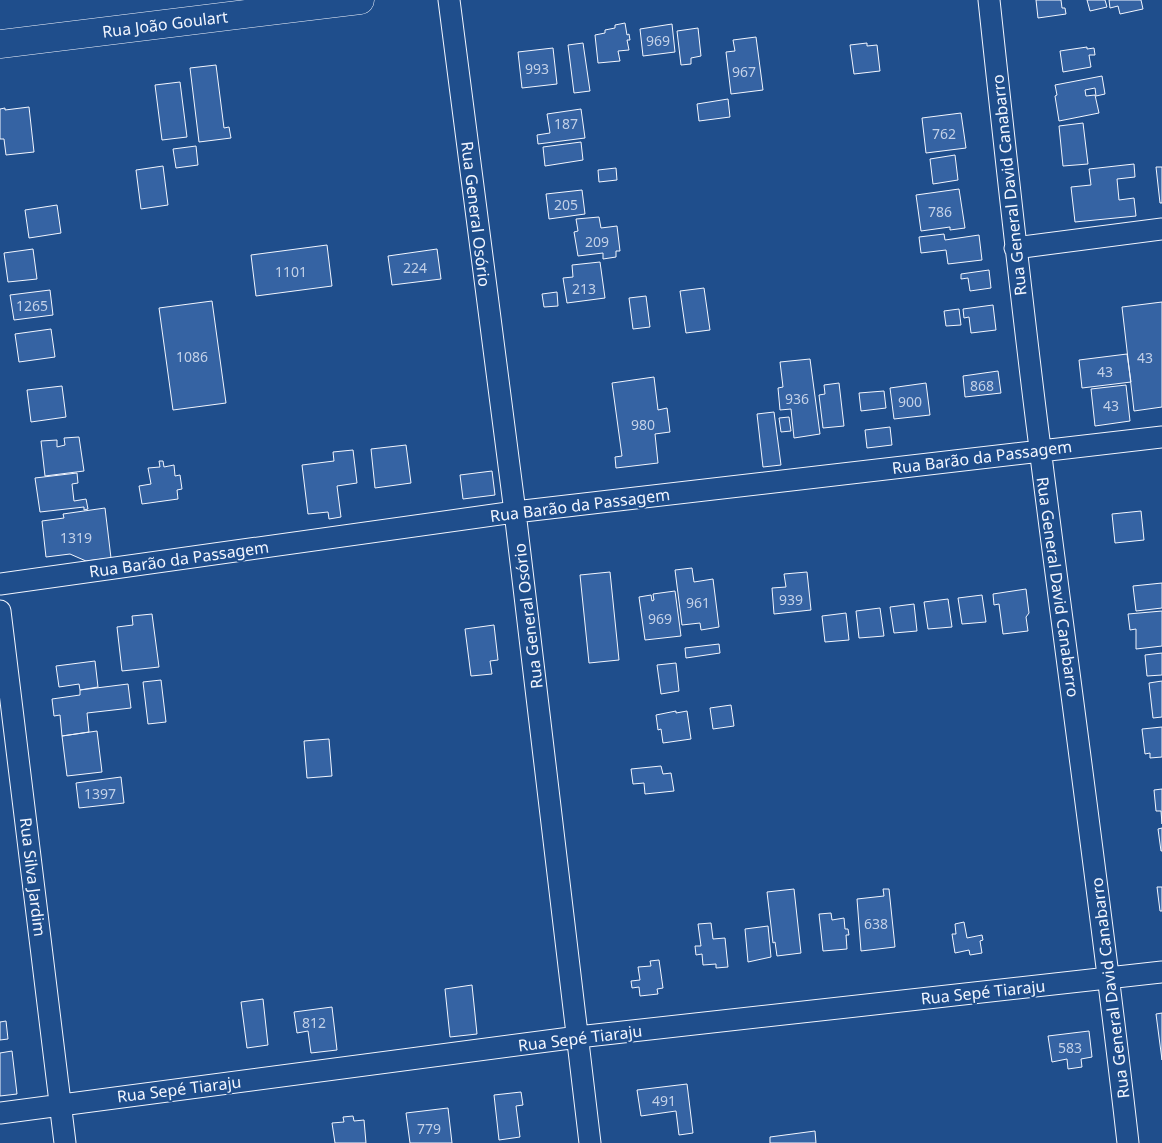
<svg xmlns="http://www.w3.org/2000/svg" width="1162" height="1143" font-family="'Noto Sans',sans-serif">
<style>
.building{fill:#3563a3;stroke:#f2f6ff}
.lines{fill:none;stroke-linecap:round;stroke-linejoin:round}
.street-casing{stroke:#f2f6ff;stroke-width:23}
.secondary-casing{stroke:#f2f6ff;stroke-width:29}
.street{stroke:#1f4e8c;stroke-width:21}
.secondary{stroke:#1f4e8c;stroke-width:28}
.labels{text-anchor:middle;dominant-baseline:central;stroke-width:4;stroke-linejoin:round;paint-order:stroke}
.number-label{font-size:14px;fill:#c3d1e8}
.street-label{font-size:16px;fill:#f2f6ff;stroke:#1f4e8c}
</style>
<rect width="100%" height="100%" fill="#1f4e8c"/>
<path class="building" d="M1036,0H1061L1062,8H1065L1066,14L1038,18Z
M1087,0H1105L1107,7L1090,11Z
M1109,0H1141L1143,9L1120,14L1118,6L1110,8Z
M625,23L627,35L629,34L630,40H627L629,50L618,51L620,61L598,63L595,35L605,33V30L615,28V25Z
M672,24L675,52L643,56L640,29Z
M698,28L701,56L691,58V64L681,65L677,31Z
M756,37L763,90L731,94L726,52L735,51L733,40Z
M583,43L590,91L574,93L568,45Z
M867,43V46L877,45L880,71L854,74L850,45Z
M1087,47V49L1094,48L1095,55H1089L1091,67L1063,72L1060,51Z
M553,48L557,84L522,88L518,52Z
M216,65L224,128L229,127L231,138L199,142L190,68Z
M1102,76L1105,94L1096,96L1095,88L1085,90L1086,96L1095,95L1099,113L1059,121L1055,96L1057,95L1055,85Z
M180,82L187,137L162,140L155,85Z
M728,99L730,117L699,121L697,104Z
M29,107L34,152L6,155L4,139H0V109L5,108V110Z
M581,109L585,138L538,144L537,135L550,133L547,114Z
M961,113L966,148L926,153L922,118Z
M1083,123L1088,164L1063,166L1059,126Z
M581,142L583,160L545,166L543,147Z
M196,146L198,165L176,168L173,149Z
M955,155L958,180L933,184L930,159Z
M1134,164L1135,177L1117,179L1119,200L1134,198L1136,216L1075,222L1071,187L1091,185L1089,169Z
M163,166L168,205L141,209L136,170Z
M1156,167H1162V203H1160Z
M616,168L617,180L599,182L598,170Z
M959,189L965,228L950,230V227L921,231L916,195Z
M582,190L585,214L549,219L546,194Z
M57,205L61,233L29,238L25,210Z
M599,217L601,228L617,226L620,251H616V257L603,259V253L578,256L574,232L578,231L576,219Z
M944,234L945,240L979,235L982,260L948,264L946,250L921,253L919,237Z
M327,245L332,286L256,296L251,255Z
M33,249L37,279L8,282L4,253Z
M437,249L441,279L392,285L388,256Z
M600,262L605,298L567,303L563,278L573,277L572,265Z
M989,270L991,288L970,291L968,278L961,279V274Z
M704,288L710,330L686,333L680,291Z
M50,290L53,315L14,320L10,295Z
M557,292L558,306L544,307L542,294Z
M646,296L650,327L633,329L629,298Z
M212,301L226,403L173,410L159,308Z
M1162,302V407L1134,411L1122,307Z
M993,305L996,330L971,333L969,317L964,318L963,309Z
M959,309L961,325L946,326L944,311Z
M51,329L55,357L19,362L15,334Z
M1127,354L1131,382L1082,388L1079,360Z
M810,359L820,434L794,438L791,409L780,410L778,388L783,387L780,362Z
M998,371L1001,393L965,397L963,376Z
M654,377L658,410L667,408L670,432L655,434L658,463L616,468L615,457L622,456L612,383Z
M839,383L844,426L823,428L819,395L825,394L824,385Z
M926,383L930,415L894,419L890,388Z
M1126,385L1130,421L1095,426L1091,389Z
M62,386L66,417L31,422L27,390Z
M884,391L886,408L861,411L859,393Z
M774,412L781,465L763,467L757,414Z
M789,417L791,431L781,432L779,418Z
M890,427L892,445L867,448L865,430Z
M79,437L84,471L45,476L41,441L57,440V447L65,445L64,438Z
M406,445L411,483L375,488L371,449Z
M353,450L357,483L337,486L341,517L329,519L328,512L308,514L302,465L334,461L333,452Z
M159,461H163L164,467L174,465L175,476L180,475L182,489L177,490L178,499L142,504L139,486L151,484L148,468L160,467Z
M492,471L495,495L463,499L460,475Z
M77,473L78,483L72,484L74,501L86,499L88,509L84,510V507L40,512L35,478Z
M105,508L111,558L86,561L70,554L46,557L42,521L64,518L63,514Z
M1141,511L1144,540L1115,543L1112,514Z
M692,568L694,582L713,579L719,627L701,630L700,623L682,625L675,570Z
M610,572L619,660L589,663L580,575Z
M807,572L811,610L774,614L772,588L786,587L784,574Z
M1162,583V608L1136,611L1133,586Z
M1026,589L1029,613L1026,617L1028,631L1003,634L999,604L994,605L993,594Z
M675,591L681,636L645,640L639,597L651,595L652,601L654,600L653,594Z
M982,595L986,622L962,624L958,598Z
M948,599L952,627L928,629L924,602Z
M914,604L917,631L894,633L890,607Z
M880,608L884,636L859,638L856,611Z
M1162,611V646L1136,649V629L1130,630L1128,614Z
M846,613L849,640L825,642L822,616Z
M152,614L159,667L122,671L117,627L133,625L132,616Z
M494,625L498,660L490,661L492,674L471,676L465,629Z
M719,644L720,653L686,658L685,648Z
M1162,653V675L1147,676L1145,655Z
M95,661L98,687L80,690L79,684L59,687L56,666Z
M676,663L679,691L661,694L657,665Z
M161,680L166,722L148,724L143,682Z
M1162,681V717L1153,718L1149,683Z
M128,684L131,708L87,713L89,732L62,736L60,715L54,716L52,699L80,695V690Z
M731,705L734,726L713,729L710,708Z
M676,711V713L687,711L691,739L663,743L661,729L658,730L656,715Z
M1162,727V757L1150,758V753L1145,754L1142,729Z
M97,731L102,772L67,776L62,736Z
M329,739L332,776L307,778L304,741Z
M661,766L663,774L671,773L674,791L645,794L644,783L633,784L631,769Z
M121,777L124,803L79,808L76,783Z
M1162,789V824L1161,811H1156L1154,790Z
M1162,828V851H1161L1158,829Z
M1157,887H1162V911H1160Z
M794,889L801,953L777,956L775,942L773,943L767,892Z
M883,889H889L895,947L861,951L857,899L884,896Z
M831,913L832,920L844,918L845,929H848L849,935H846L847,949L823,951L819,914Z
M964,922L967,938L982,935L983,940L980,941L982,953L970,955L969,950L955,953L952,934H956L955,924Z
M711,923L713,939L725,938L728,967L716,968V964L703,965L702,954L696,955L695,946H701L698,924Z
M768,926L771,957L748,962L745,929Z
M659,960L663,988L657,989L658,994L640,996L639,987L632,988L631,981L640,980L638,967L651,966L650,961Z
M472,985L477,1034L450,1037L445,989Z
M263,999L268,1045L247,1048L241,1002Z
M332,1007L337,1050L311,1053L308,1031L297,1033L294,1012Z
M1162,1013V1060L1156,1014Z
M6,1021L8,1039L0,1040V1022Z
M1089,1031L1092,1057L1081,1059L1082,1067L1068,1069L1067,1059L1052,1062L1048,1036Z
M12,1051L17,1094L0,1096V1053Z
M687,1084L693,1133L679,1135L676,1111L641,1116L637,1090Z
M521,1092L523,1105L516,1106L520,1137L499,1140L494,1095Z
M448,1108L452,1143H410L406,1113Z
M353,1116L354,1121L364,1120L366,1143H335L332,1123L344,1122L343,1117Z
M815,1131L816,1143H770V1137Z"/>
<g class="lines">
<g class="street-casing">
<path id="street" d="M449,0L515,512L590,1143
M989,0C1005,150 1021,299 1040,448C1069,680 1102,911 1128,1143
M1015,248L1162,229
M0,584L515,512L1162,437
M0,611L65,1143
M0,1113L578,1037L1162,972"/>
</g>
<g class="secondary-casing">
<path id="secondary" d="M0,44L360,0"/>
</g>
<use href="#street" class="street"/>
<use href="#secondary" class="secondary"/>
</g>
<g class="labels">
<g class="number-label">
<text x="658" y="40">969</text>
<text x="537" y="68">993</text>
<text x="744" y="71">967</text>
<text x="566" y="123">187</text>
<text x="944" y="133">762</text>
<text x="566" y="204">205</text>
<text x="940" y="211">786</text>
<text x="597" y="241">209</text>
<text x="415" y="267">224</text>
<text x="291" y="271">1101</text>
<text x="584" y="288">213</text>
<text x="32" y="305">1265</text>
<text x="192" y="356">1086</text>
<text x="1145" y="357">43</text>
<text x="1105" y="371">43</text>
<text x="982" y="385">868</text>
<text x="797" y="398">936</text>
<text x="910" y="401">900</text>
<text x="1111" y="405">43</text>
<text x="643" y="424">980</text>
<text x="76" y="537">1319</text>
<text x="791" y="599">939</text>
<text x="698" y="602">961</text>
<text x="660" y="618">969</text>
<text x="100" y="793">1397</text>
<text x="876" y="923">638</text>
<text x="314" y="1022">812</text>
<text x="1070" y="1047">583</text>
<text x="664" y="1100">491</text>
<text x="429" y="1128">779</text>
</g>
<g class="street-label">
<text transform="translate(165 24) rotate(-7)">Rua João Goulart</text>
<text transform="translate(1009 185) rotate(-96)">Rua General David Canabarro</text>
<text transform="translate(476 214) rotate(83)">Rua General Osório</text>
<text transform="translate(982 457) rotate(-7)">Rua Barão da Passagem</text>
<text transform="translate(580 505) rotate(-7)">Rua Barão da Passagem</text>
<text transform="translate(179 559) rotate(-8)">Rua Barão da Passagem</text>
<text transform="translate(1058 587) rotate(82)">Rua General David Canabarro</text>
<text transform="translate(528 616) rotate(-97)">Rua General Osório</text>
<text transform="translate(33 877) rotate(83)">Rua Silva Jardim</text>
<text transform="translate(1110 988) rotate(-97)">Rua General David Canabarro</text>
<text transform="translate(983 992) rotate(-6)">Rua Sepé Tiaraju</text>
<text transform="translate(580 1038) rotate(-7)">Rua Sepé Tiaraju</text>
<text transform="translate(179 1089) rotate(-7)">Rua Sepé Tiaraju</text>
</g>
</g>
</svg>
